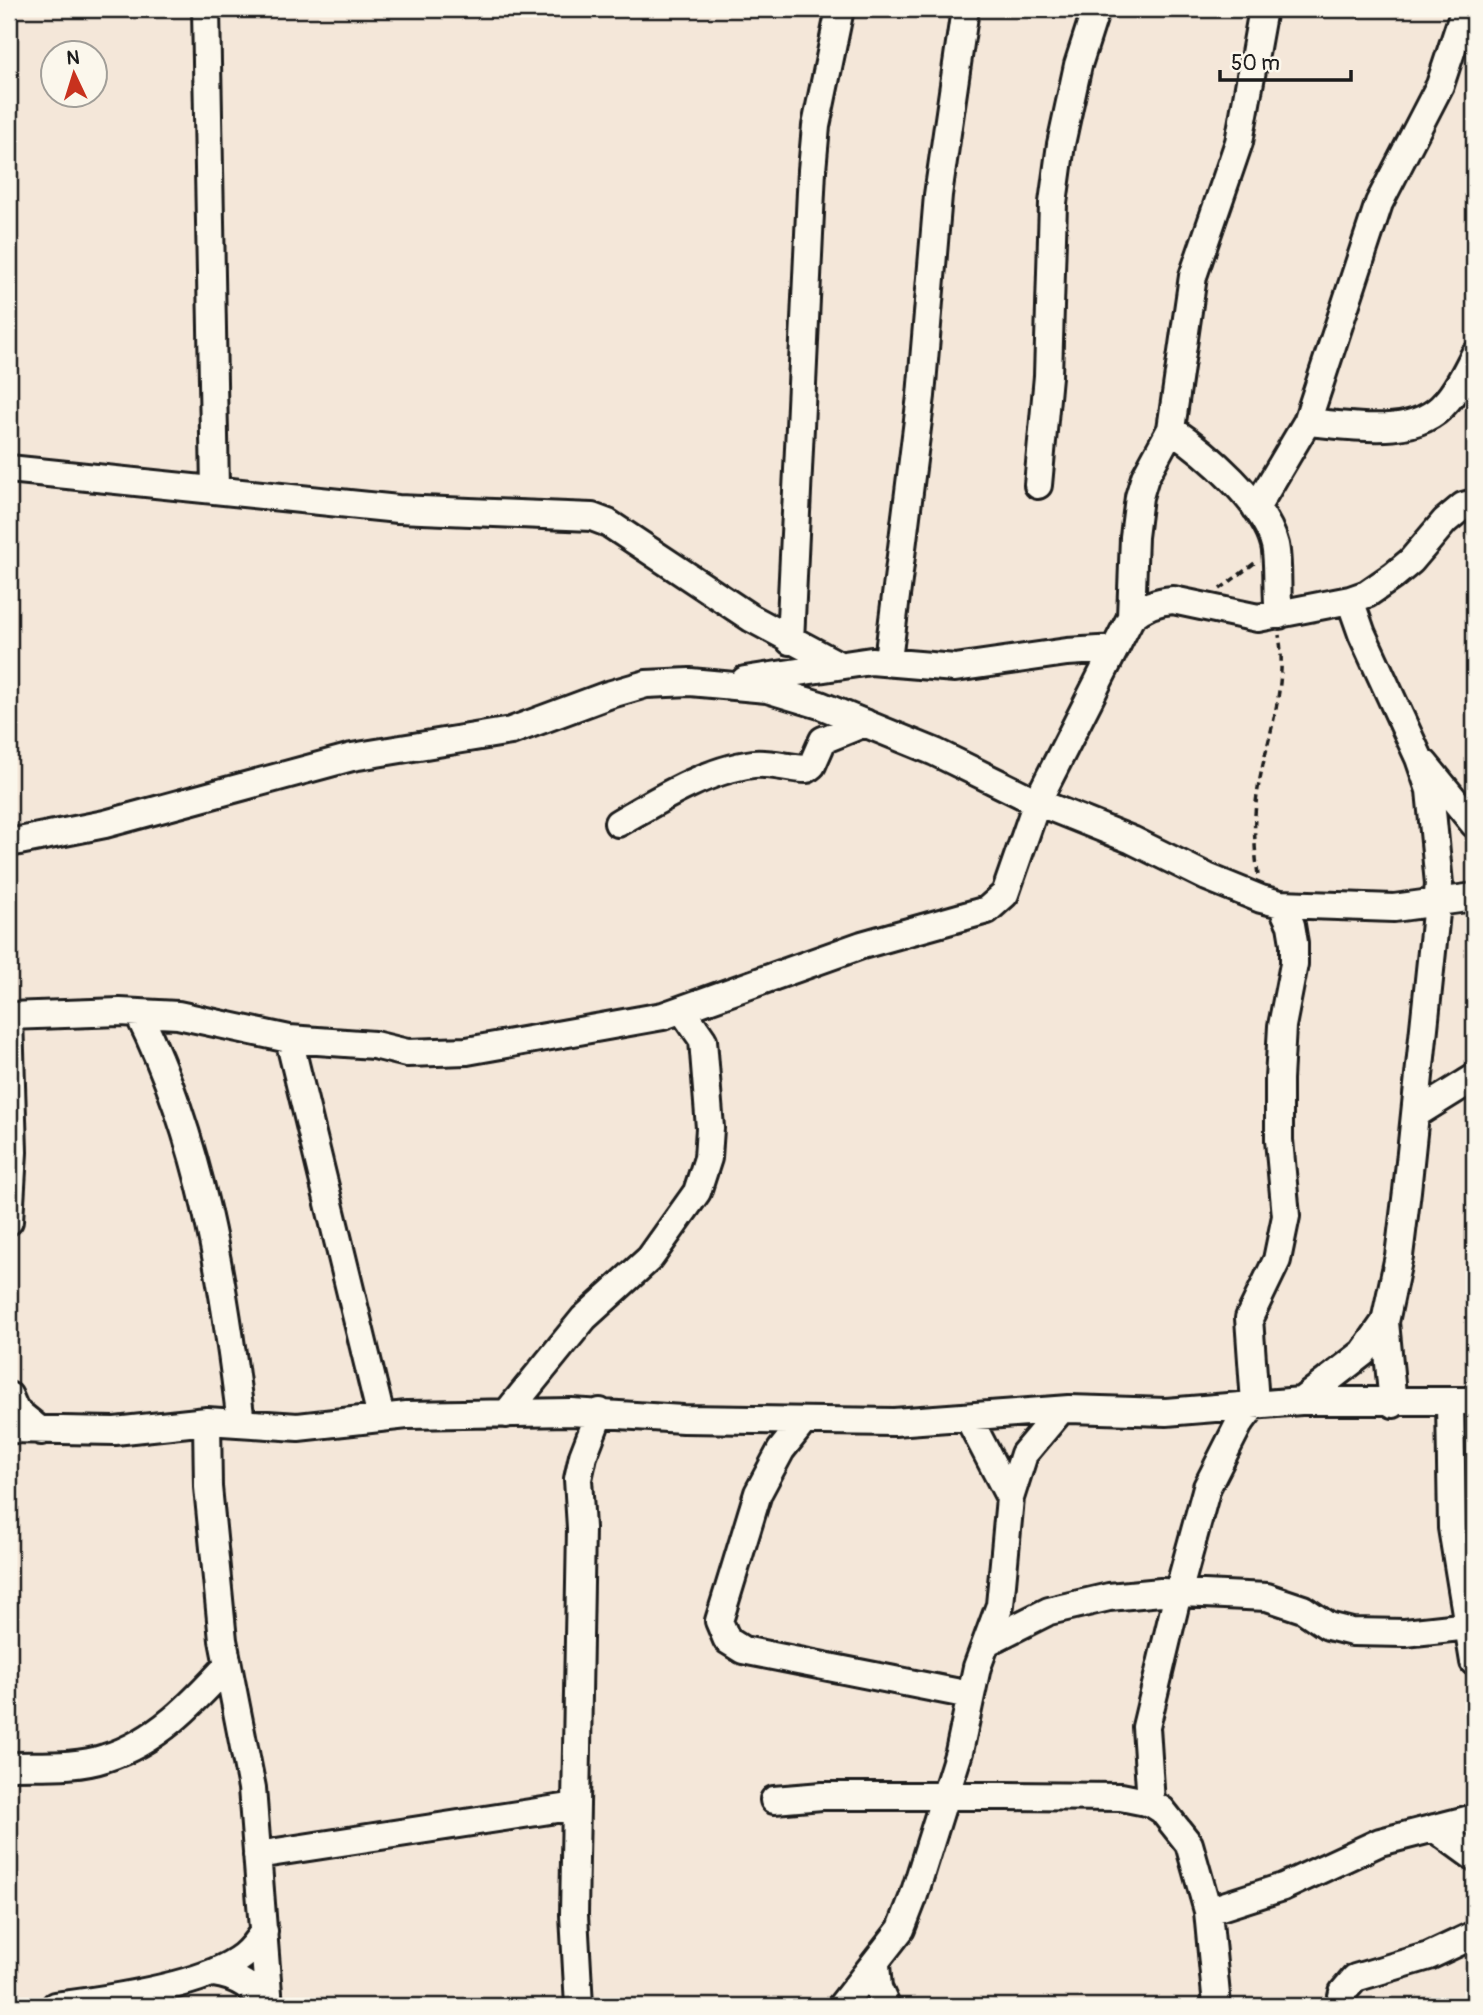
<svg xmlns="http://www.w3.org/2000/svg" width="1483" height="2015" font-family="Pangolin,sans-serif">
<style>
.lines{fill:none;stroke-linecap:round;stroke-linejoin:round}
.minor-casing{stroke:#1c1c1c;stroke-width:32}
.path{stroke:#1c1c1c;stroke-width:3.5;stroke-dasharray:7 5;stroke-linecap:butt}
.minor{stroke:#fbf7ec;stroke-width:26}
</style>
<rect width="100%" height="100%" fill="#f4e7d9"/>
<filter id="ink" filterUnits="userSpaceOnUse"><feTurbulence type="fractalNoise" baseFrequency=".0143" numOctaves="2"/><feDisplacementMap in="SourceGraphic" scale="14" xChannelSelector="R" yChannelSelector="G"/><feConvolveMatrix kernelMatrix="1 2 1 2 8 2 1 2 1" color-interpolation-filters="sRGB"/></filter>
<g filter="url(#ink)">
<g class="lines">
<g class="minor-casing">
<path id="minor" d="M206,9L215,488
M1263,9L1239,142L1193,276L1171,429C1205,452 1265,503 1275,545C1279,563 1276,593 1279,615
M1307,422L1379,203L1440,85L1465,9
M9,469L398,509L592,517L608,523L751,618L839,665
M1038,485L1048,376L1053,203L1061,144L1078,65L1096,9
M1256,508L1307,422C1349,425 1415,440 1446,402C1458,389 1466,371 1474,356
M1350,600L1362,634L1419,758L1430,790L1439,884L1407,1191L1399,1256L1385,1322L1393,1404
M1131,617C1144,606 1157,601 1173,600L1258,618L1350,600L1367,594L1393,576L1411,561L1445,521L1463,506L1474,503
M790,641L812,170L816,126L840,9
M888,660L921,396L938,195L965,9
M745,680L871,661L955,668L1067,652L1115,649
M1425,764L1474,824
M618,823C658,800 706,770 753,764C772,762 789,769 807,769L812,765L823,740L865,723
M9,843L105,824L352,757L511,731L608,695L646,684L690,682L767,689L820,705L935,752L1037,802L1132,840L1207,877L1261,899L1281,904L1394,908L1474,897
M138,1013C202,1142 224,1281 241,1423
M9,1016L120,1012L178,1015L289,1039L374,1045L407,1053L467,1051L663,1016L862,945L987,910L1005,894L1037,802L1131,617L1134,537L1139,497L1145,477L1171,429
M9,1017L13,1152L9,1221
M289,1039L381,1417
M1416,1114L1474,1078
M9,1396L15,1410L41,1431
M1301,1401L1363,1353L1385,1322
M1450,1402L1452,1528L1474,1662
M506,1414L584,1318L650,1258L697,1192L708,1158L710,1128L703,1040L683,1011
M969,1419L1010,1498
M207,1421L208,1487L223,1640L252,1788L269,2006
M804,1421L781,1450L758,1493L719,1621L727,1640L743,1650L970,1695
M9,1429L115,1431L207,1421L298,1427L407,1415L571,1412L683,1419L894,1422L1069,1409L1166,1412L1301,1401H1474
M987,1642L1049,1611L1109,1597L1161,1592L1267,1597L1303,1609L1328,1626L1352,1632L1405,1633L1460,1627L1474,1632
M9,1766C40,1765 76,1768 105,1758C157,1742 193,1703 228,1665
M774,1800L822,1796H1006L1121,1797L1151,1803L1162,1810L1189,1844L1208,1911L1217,2006
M1151,1803L1146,1727L1178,1593L1207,1487L1239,1424L1255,1403L1249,1318L1277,1260L1286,1216L1279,1140V1079L1282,1026L1294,964V943L1291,925L1281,904
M1434,1828L1474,1857
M257,1855L576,1806
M1208,1911L1283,1887L1380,1842L1474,1818
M876,1965L878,1988L886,2006
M214,1973C238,1976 253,1988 268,2006
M55,2006C104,2000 205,1986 243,1956C252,1949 258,1940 264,1931
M579,2006L574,1915L581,1528L578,1479L583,1456L600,1412
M841,2006L901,1929L913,1898L959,1752L977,1667L1000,1605L1010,1498L1024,1454L1060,1411
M1340,2006L1343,1992L1355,1978L1429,1956L1474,1935"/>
</g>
<path class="path" d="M1220,589L1256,562
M1258,875C1254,846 1253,818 1258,789C1267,737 1288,688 1279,635"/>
<use href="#minor" class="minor"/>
</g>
</g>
<rect width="1483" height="2015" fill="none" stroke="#fbf7ec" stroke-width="35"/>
<rect x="18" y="18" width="1448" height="1980" fill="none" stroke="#1c1c1c" stroke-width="2.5" filter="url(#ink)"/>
<g transform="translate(74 74) rotate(356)"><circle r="33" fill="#fbf7ec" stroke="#a29f99" stroke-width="2"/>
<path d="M0-5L12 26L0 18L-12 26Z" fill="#c8321e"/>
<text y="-10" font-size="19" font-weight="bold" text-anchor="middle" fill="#1c1c1c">N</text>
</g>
<path d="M1220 70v10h131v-10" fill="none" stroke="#1c1c1c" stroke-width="3.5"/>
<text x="1231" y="70" font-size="21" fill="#1c1c1c" stroke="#fbf7ec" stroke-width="5" paint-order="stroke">50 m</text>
</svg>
